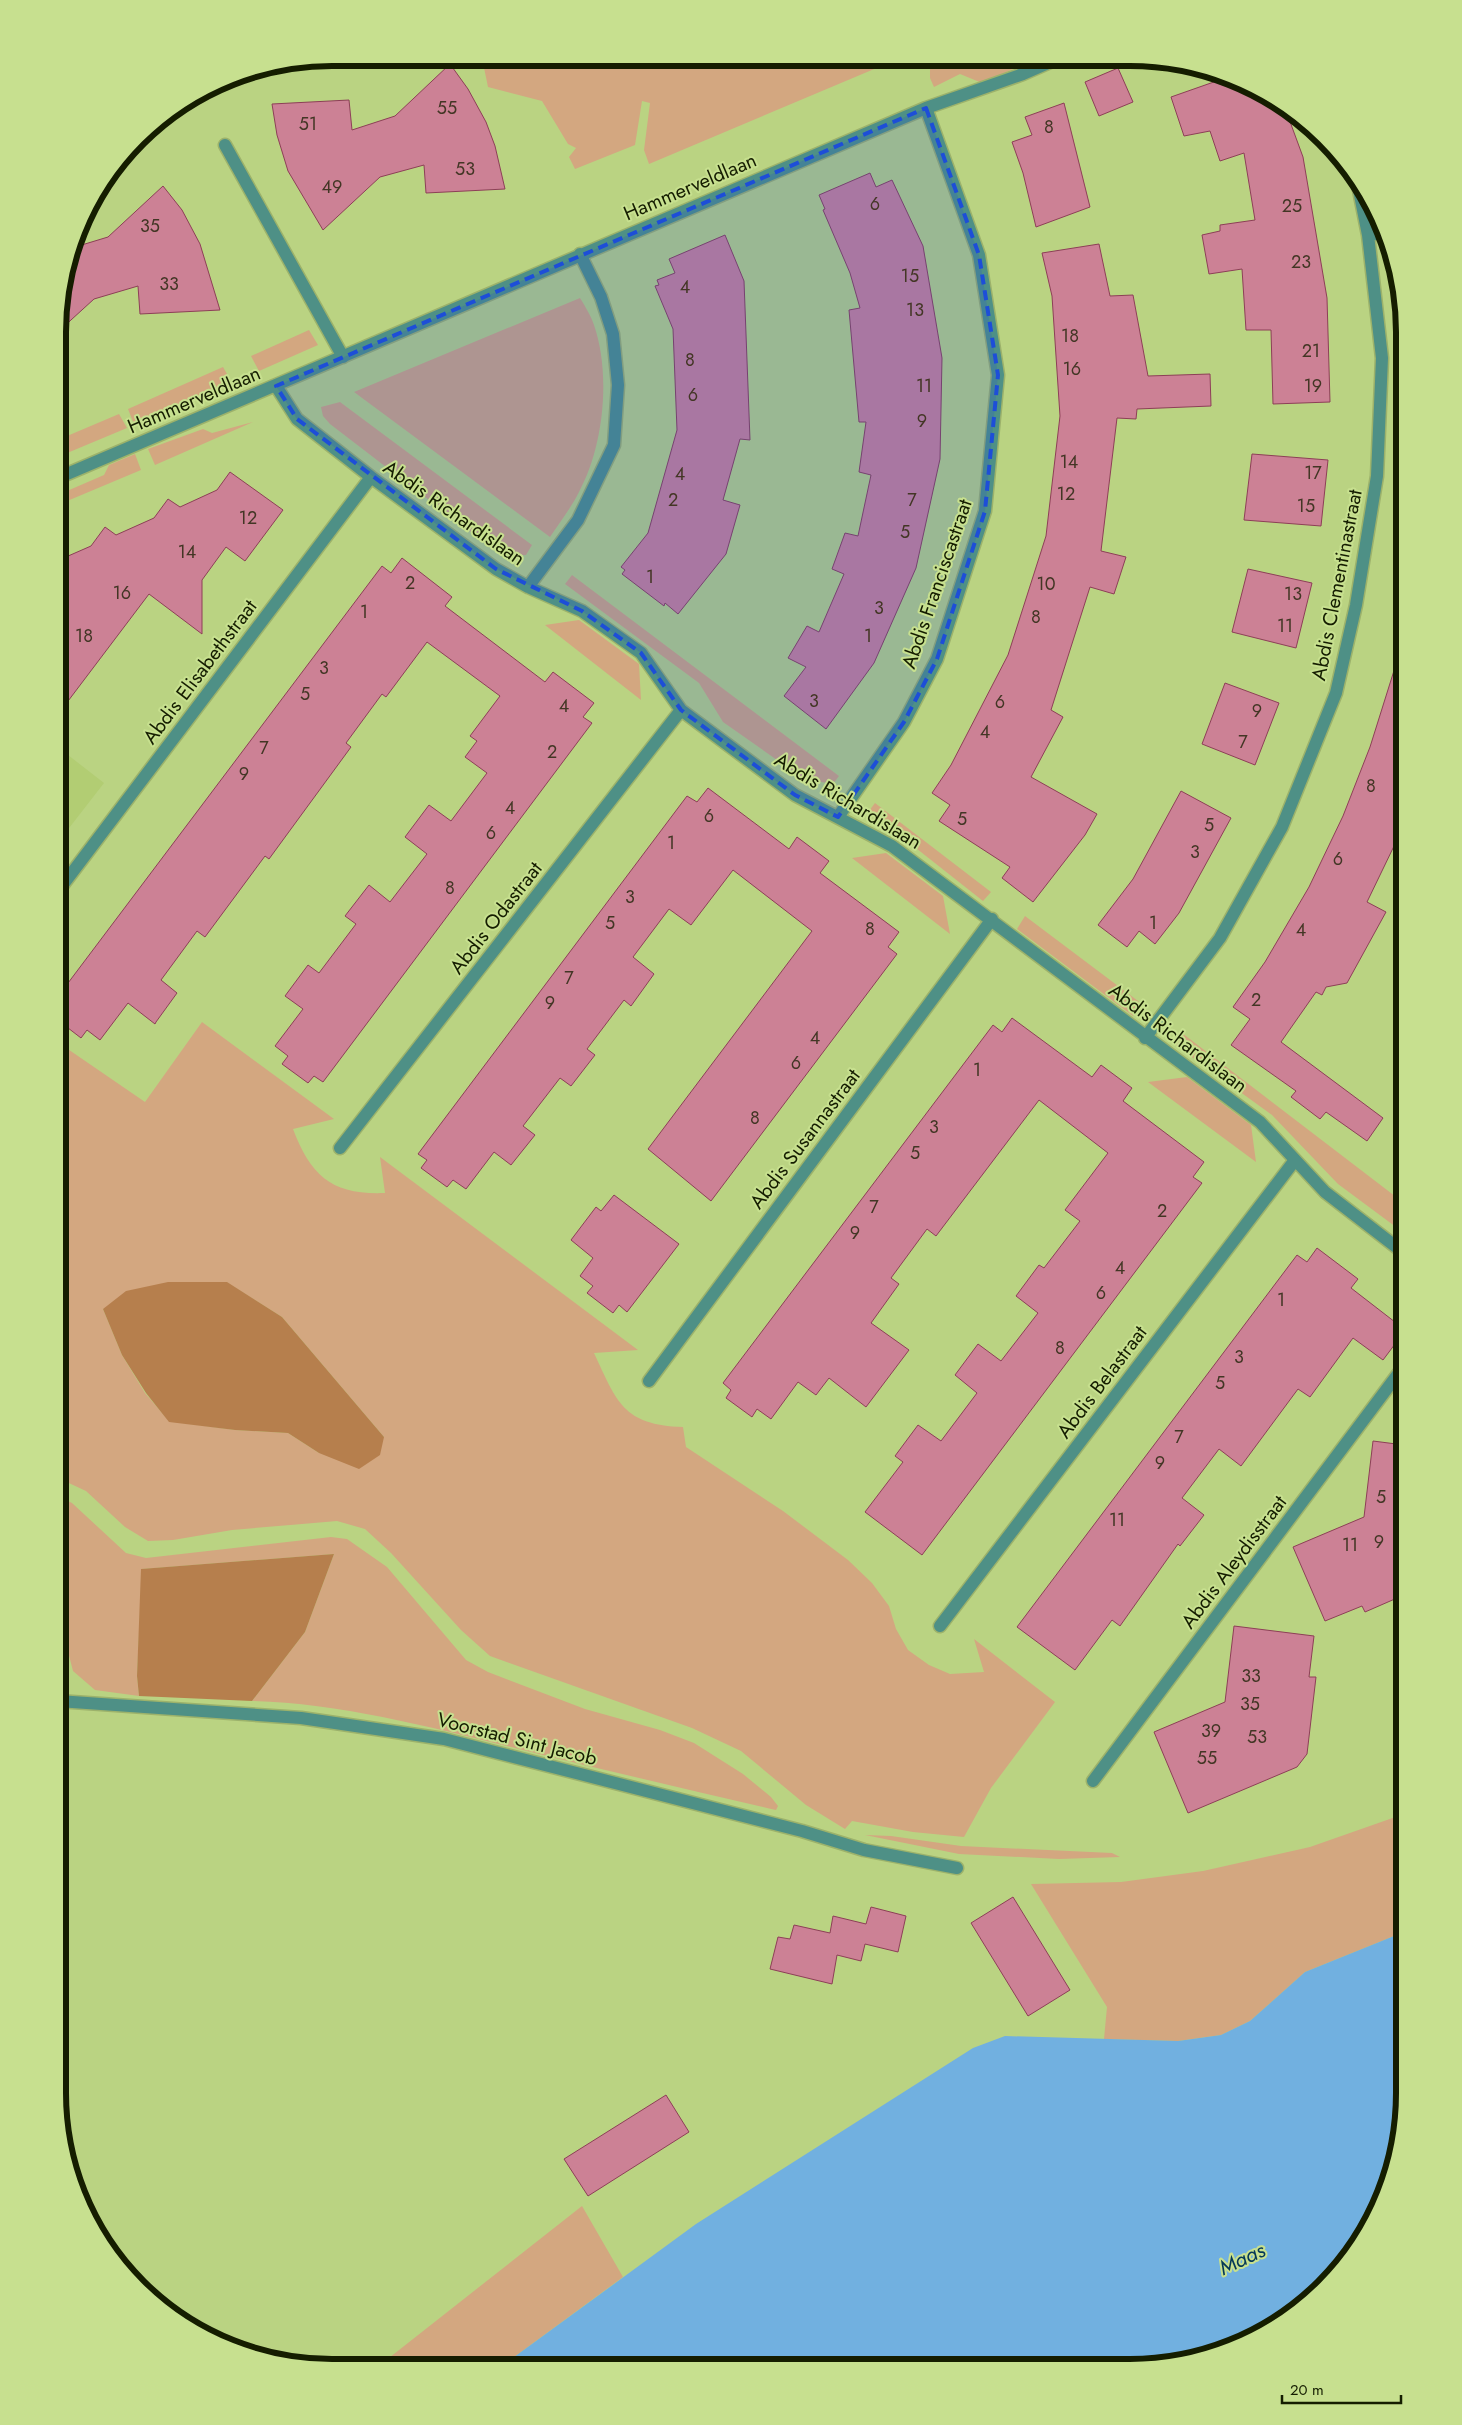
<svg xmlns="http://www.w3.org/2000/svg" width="1462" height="2425" font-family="Jost,sans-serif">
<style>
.built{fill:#b2cd73}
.green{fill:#d3a780;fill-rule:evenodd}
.forest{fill:#b67f4d}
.water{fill:#71b0e0}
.building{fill:#cc8195;stroke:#8d3f57}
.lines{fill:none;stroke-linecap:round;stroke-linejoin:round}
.minor-casing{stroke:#9cb26b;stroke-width:15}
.minor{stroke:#4e9086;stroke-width:12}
.marked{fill:#1d4ed8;fill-opacity:0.2;stroke:#1d4ed8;stroke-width:4;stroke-dasharray:10 6;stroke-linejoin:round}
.labels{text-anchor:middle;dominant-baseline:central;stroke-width:4;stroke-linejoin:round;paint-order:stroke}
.number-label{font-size:18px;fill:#433625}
.street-label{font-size:20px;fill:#151d00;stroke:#c7e08f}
.water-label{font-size:21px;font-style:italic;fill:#043857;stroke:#c7e08f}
.rim{fill:none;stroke:#151d00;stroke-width:6}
</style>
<rect width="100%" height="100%" fill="#bad382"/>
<path class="built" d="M59,748L104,783L59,841Z"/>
<path class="green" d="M482,58L898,59L649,164L644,150L650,103L642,101L635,145L575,169L569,157L576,148L568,144L542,101L488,87Z
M944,59H1009L1013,69L982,83L960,74L934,87L930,78V69Z
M580,298C585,306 591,316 594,325C611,374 604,446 579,492C571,508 560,522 550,537L354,392Z
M309,330L318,345L259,371L251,356Z
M223,367L231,381L134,424L128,409Z
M340,402L532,545L526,555L502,556L330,424L323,416L321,407Z
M119,414L127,428L60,456V439Z
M253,422L155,465L148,449L203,429L212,433Z
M135,454L141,470L60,504V494L104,475L109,465Z
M572,575L839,776L833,784L804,779L723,722L699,683L565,584Z
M579,620L639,664L641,700L545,625Z
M875,803L991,892L983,901L869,811Z
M886,853L943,896L950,934L852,858Z
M1025,916L1142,1004L1133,1016L1017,929Z
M202,1022L334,1119L293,1129C311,1177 333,1195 385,1193L380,1157L638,1350L594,1353C617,1402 623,1425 683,1427L686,1447L783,1511L848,1560L872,1583L889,1606L896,1629L908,1650L929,1665L950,1674L984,1672L974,1639L1055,1702L991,1788L964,1837L913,1832L852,1821L845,1829L806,1805L741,1751L692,1728L490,1656L461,1630L391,1553L365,1529L337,1521L232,1530L173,1540L148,1541L125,1527L86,1491L58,1478L59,1043L145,1102ZM226,1282L282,1317L384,1437L319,1453L288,1433L235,1430L169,1421L145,1393L122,1355L103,1309Z
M1182,1033L1404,1203V1233L1338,1184L1272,1115L1174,1044Z
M1187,1077L1251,1125L1256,1162L1148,1082Z
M58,1496L72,1503L126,1553L146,1558L331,1537L347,1539L387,1567L466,1660L488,1672L585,1709L660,1730L694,1743L743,1774L771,1797L778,1806L776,1810C690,1790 604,1770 519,1749C434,1728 339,1703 252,1701L305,1632L334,1554L142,1569L137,1676L139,1696L95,1690L73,1671L58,1613Z
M1404,1814V1932L1305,1972L1250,2021L1221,2035L1178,2041L1104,2039L1107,2007L1031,1884L1121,1882L1203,1871L1310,1847Z
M865,1835L891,1836L961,1846L1112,1853L1120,1857L1059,1859L959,1854Z
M582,2206L623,2277L502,2366L380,2365Z"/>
<path class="forest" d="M168,1282H227L282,1317L384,1437L380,1455L359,1469L319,1453L288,1433L235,1430L169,1422L146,1393L122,1355L103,1309L126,1291Z
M334,1554L305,1632L252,1701L139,1696L137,1676L141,1569Z"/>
<path class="water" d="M1404,1932V2111L1384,2198L1348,2260L1297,2311L1235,2347L1130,2367L502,2366L696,2224L973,2048L1005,2036L1178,2041L1221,2035L1250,2021L1305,1972Z"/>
<path class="building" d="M450,64L468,89L486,122L495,146L505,189L426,193L424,165L380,177L323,230L288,171L277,135L272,104L349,100L352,130L395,116Z
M1118,68L1133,102L1099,116L1085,82Z
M1228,77L1285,108L1303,157L1327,298L1330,402L1273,404L1271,330H1246L1242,269L1209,274L1202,235L1220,231V225L1255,220L1244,153L1220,161L1210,131L1184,136L1171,97Z
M1064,103L1090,207L1036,227L1023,173L1012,142L1032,135L1025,117Z
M870,173L876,187L892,180L923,246L942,358L940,459L916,568L874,663L826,729L784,696L806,667L788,658L807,626L819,632L844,574L832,569L845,533L858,536L871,475L859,472L866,422H859L849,310L860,308L850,273L823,210L825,209L819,195Z
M163,186L182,210L200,244L220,310L140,314L138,286L94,299L60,330V297L75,247L108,237Z
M725,235L744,281L750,440L740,439L723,500L740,505L726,554L678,614L665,603L664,606L622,574L625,570L621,567L648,533L677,430L673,329L655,286L659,285L657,280L675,273L669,259Z
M1099,244L1110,296L1133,295L1148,376L1210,374L1211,406L1137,409L1136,419L1117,418L1101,551L1126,557L1114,594L1090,587L1051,710L1063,717L1031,777L1097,814L1085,835L1033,902L1002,878L1010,867L939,821L950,805L932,793L951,765L1008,655L1046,536L1060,416L1052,296L1042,253Z
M1252,454L1328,460L1321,526L1244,520Z
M230,472L283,510L245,561L226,547L202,580V634L149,594L59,713V560L91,546L105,527L116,535L154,518L168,499L180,507L217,490Z
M402,558L452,597L445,606L545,682L553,672L594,703L583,717L592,723L323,1082L314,1076L308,1083L282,1064L288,1056L275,1046L303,1009L285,996L308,965L319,973L356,924L345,916L369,885L390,902L427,854L405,837L429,805L451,821L487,773L465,757L477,741L470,736L500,696L427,642L386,697L382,694L346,743L351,747L269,859L265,856L205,937L197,931L161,980L177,993L156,1022L155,1024L128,1003L100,1040L87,1030L81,1038L59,1021V995L382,566L391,573Z
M1248,569L1312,583L1296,648L1232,632Z
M1397,661L1404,662V848L1395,844L1367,902L1386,912L1347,983L1326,987L1322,995L1316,992L1281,1042L1383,1118L1367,1141L1326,1112L1320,1119L1291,1097L1296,1091L1231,1045L1250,1019L1233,1007L1265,962L1309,887L1343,816L1370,747Z
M1225,683L1279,703L1255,765L1202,744Z
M708,788L789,849L797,837L829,861L820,873L899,932L888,947L897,954L711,1201L648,1149L812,931L733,870L691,925L669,909L633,957L654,974L631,1006L624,1000L587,1049L595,1055L571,1086L560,1078L523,1126L535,1135L511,1165L494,1152L466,1189L453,1180L447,1187L421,1168L427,1160L418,1154L687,796L697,802Z
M1181,791L1231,818L1179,913L1155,944L1139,931L1127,947L1098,925L1133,879Z
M1012,1018L1092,1077L1101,1065L1132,1088L1123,1101L1204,1162L1193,1177L1202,1183L922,1555L865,1512L903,1462L895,1456L918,1425L941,1441L977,1393L955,1375L978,1344L1001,1361L1038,1313L1016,1296L1039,1265L1044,1268L1080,1221L1065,1210L1108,1153L1039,1100L936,1236L927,1229L891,1278L899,1284L871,1323L909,1350L866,1407L829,1378L816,1395L798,1382L771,1419L757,1409L752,1417L726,1398L731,1390L723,1383L993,1025L1002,1032Z
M614,1195L679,1244L627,1312L619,1305L613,1313L587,1293L593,1286L580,1276L593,1258L571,1240L596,1207L601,1211Z
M1317,1248L1358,1279L1351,1288L1404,1329V1332L1383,1360L1353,1338L1310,1397L1298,1389L1241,1466L1219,1449L1182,1498L1204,1515L1180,1546L1178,1544L1120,1626L1112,1620L1075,1670L1017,1627L1297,1255L1307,1262Z
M1373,1441L1404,1445V1595L1365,1612L1362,1606L1325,1621L1293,1547L1364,1517Z
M1234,1626L1314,1636L1309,1677H1316L1307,1754L1297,1767L1188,1813L1154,1732L1225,1702Z
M1013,1897L1070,1990L1028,2016L971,1923Z
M871,1907L906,1916L898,1952L865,1944L861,1961L837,1955L832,1984L770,1969L778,1937L790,1939L794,1925L830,1933L833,1916L866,1924Z
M666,2095L689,2132L588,2196L564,2159Z"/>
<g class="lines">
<g class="minor-casing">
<path id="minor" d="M225,145L343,357
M1368,235L1385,233
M276,386L297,419L371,477L496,569L528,587L582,611L641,653L681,710L795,795L892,846L1260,1122L1325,1192L1404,1253
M60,477L926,108L1023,74L1055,60
M528,587L578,520L614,445L618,385L613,334L601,297L580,254
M838,817L904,722L937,659L985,511L998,375L979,255L926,108
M59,890L371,477
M1145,1038L1220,938L1282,827L1336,693L1356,605L1377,476L1382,358L1368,235L1357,180
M340,1148L681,710
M649,1381L992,919
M940,1626L1295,1160
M58,1701L301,1718L444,1739L802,1831L864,1850L957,1868
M1093,1781L1404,1366"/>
</g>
<use href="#minor" class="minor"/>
</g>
<path class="marked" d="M926,108L979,255L998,375L985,511L937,659L904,722L838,817L795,795L681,710L641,653L582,611L496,569L297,419L276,386Z"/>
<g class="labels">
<g class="number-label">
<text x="447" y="108">55</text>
<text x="308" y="124">51</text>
<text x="1049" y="127">8</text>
<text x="465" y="169">53</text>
<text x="332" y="187">49</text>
<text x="875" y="204">6</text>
<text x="1292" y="206">25</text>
<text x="150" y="226">35</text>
<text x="1301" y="262">23</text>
<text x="910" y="276">15</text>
<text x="169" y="284">33</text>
<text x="685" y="287">4</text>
<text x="915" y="310">13</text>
<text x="1070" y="336">18</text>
<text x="1311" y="351">21</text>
<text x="690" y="360">8</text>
<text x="1072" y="369">16</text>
<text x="924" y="386">11</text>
<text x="1313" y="386">19</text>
<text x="693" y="395">6</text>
<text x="922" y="421">9</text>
<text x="1069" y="462">14</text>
<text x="1313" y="473">17</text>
<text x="680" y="474">4</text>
<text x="1066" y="494">12</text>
<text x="673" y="500">2</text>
<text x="912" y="500">7</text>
<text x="1306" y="506">15</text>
<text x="248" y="518">12</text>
<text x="905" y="532">5</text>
<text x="187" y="552">14</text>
<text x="650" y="577">1</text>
<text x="410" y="583">2</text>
<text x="1046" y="584">10</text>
<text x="122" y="593">16</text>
<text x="1293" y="594">13</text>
<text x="879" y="608">3</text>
<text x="364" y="612">1</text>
<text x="1036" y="617">8</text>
<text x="1285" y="626">11</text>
<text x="84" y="636">18</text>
<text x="868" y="636">1</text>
<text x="324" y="668">3</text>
<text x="305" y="694">5</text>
<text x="814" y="701">3</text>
<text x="1000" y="702">6</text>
<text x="564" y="706">4</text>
<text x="1257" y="711">9</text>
<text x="985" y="732">4</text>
<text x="1243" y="742">7</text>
<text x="264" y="748">7</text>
<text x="552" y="752">2</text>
<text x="244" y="774">9</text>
<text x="1371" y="786">8</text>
<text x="510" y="808">4</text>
<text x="709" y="816">6</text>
<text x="962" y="819">5</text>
<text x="1209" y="825">5</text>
<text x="491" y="833">6</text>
<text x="671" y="843">1</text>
<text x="1195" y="852">3</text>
<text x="1338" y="859">6</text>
<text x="450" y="888">8</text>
<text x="630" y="897">3</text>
<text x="610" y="923">5</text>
<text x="1153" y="923">1</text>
<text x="870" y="929">8</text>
<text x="1301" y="930">4</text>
<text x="569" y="978">7</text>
<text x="1256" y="1000">2</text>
<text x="550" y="1003">9</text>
<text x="815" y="1038">4</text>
<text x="796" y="1063">6</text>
<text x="977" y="1070">1</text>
<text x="755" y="1118">8</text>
<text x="934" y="1127">3</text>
<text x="915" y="1153">5</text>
<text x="874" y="1207">7</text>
<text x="1162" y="1211">2</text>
<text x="855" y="1233">9</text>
<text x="1120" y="1268">4</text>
<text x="1101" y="1293">6</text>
<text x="1281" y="1300">1</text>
<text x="1060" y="1348">8</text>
<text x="1239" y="1357">3</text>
<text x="1220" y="1383">5</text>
<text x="1179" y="1437">7</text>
<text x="1160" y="1463">9</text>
<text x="1381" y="1497">5</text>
<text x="1117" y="1520">11</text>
<text x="1379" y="1542">9</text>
<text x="1350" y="1545">11</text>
<text x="1251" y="1676">33</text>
<text x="1250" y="1704">35</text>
<text x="1211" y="1731">39</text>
<text x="1257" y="1737">53</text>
<text x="1207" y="1758">55</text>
</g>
<g class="street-label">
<text transform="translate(690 187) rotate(-23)">Hammerveldlaan</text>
<text transform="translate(194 400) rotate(-23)">Hammerveldlaan</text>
<text transform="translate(454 513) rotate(35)">Abdis Richardislaan</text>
<text transform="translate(937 584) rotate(-71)">Abdis Franciscastraat</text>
<text transform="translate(1337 585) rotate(-79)">Abdis Clementinastraat</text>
<text transform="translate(200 672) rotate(-53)">Abdis Elisabethstraat</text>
<text transform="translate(848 801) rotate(31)">Abdis Richardislaan</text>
<text transform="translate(496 918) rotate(-52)">Abdis Odastraat</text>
<text transform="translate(1178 1038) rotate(37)">Abdis Richardislaan</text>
<text transform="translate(805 1139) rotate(-53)">Abdis Susannastraat</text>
<text transform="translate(1102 1382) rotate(-53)">Abdis Belastraat</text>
<text transform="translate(1234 1562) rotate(-53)">Abdis Aleydisstraat</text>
<text transform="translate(517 1739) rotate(14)">Voorstad Sint Jacob</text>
</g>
<g class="water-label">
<text transform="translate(1242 2259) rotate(-25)">Maas</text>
</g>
</g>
<path d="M0 0H1462V2425H0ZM332 66H1130A266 266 0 0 1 1396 332V2093A266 266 0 0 1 1130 2359H332A266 266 0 0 1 66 2093V332A266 266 0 0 1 332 66Z" fill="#c7e08f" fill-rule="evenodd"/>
<path class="rim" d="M332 66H1130A266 266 0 0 1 1396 332V2093A266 266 0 0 1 1130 2359H332A266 266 0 0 1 66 2093V332A266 266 0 0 1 332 66Z"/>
<path d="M1282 2395v8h119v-8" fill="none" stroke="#151d00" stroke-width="2.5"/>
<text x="1290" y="2395" font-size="15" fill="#151d00" stroke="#c7e08f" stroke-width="4" paint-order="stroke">20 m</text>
</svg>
